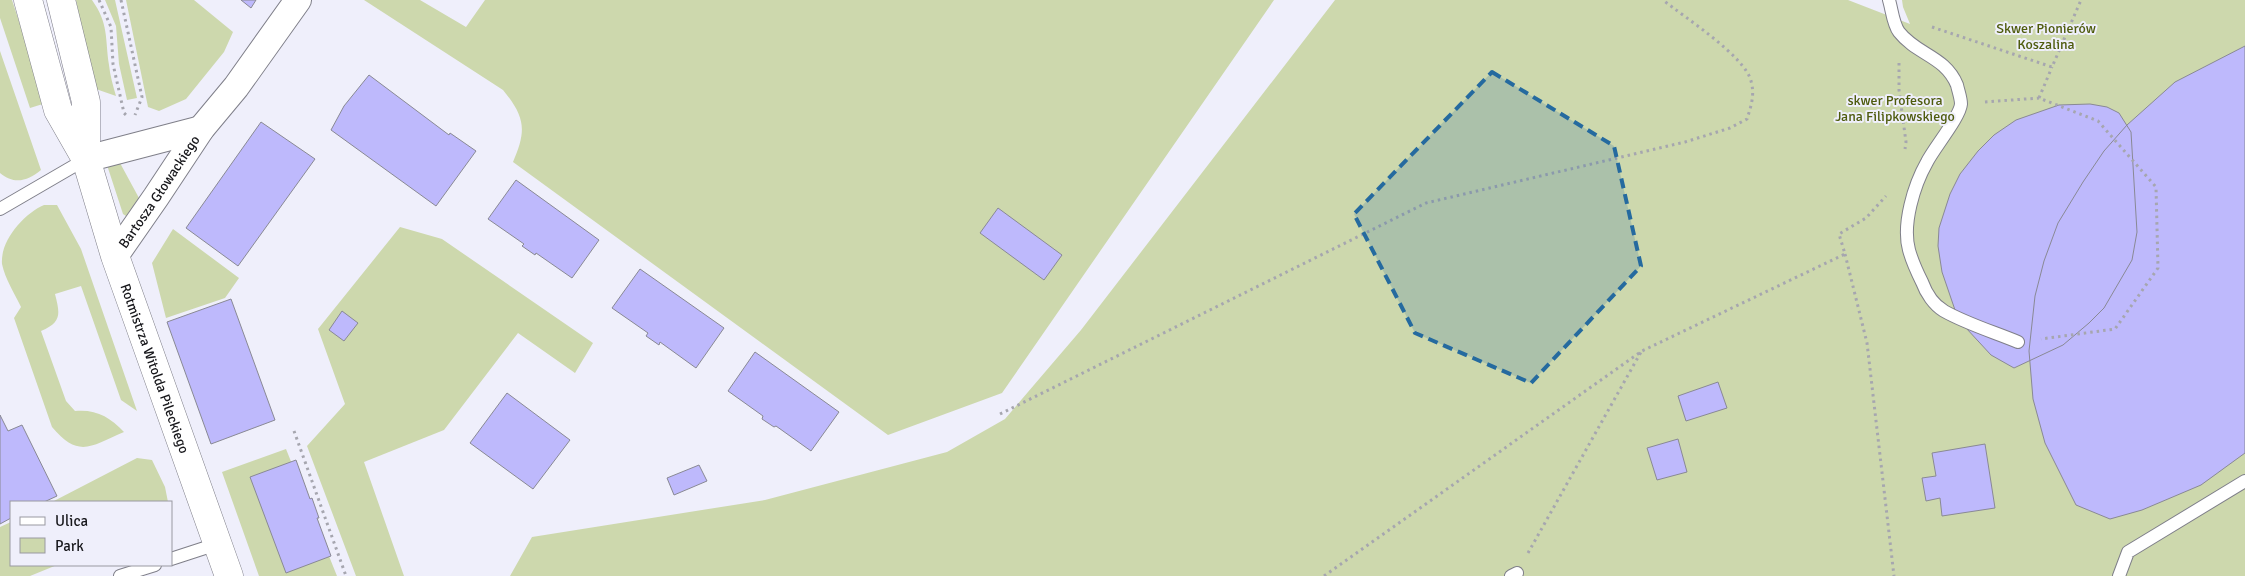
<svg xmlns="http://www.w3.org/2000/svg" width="2245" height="576" font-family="Signika,sans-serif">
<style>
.green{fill:#cdd8ad}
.building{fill:#beb9fc;stroke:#898994}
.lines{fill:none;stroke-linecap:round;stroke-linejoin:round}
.service-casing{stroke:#7f7f89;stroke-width:14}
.minor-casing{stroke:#7f7f89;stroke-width:28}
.tertiary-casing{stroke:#7f7f89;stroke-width:29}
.path{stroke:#a6a6af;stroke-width:3;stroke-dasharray:2.5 4;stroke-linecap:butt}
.service{stroke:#fff;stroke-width:12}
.minor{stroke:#fff;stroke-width:26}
.tertiary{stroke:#fff;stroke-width:28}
.marked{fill:#256a9f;fill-opacity:0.2;stroke:#256a9f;stroke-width:4;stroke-dasharray:10 6;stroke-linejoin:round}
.labels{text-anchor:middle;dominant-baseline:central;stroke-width:4;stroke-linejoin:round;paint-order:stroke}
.park-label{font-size:14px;fill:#4e5b0d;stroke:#efeffb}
.street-label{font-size:14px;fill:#17171b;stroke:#efeffb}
</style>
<rect width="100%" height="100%" fill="#efeffb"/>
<path class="green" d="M0,0H12L46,103L30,108L0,18Z
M76,0H92C109,24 105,38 109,65C110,75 113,86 116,96L93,88Z
M105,0H115L137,98L127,100L119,64L116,26Z
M126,0H194L233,32L224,52L186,99L159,111L148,107Z
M364,0H420L466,27L485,0H1274L1002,393L888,435L513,162C527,130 525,117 503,90Z
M1335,0H1848L1910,24L1903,7L1902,0H2245V576H510L532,537L765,500L947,452L1005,419L1081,330Z
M0,51L41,170C28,181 14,185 0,173Z
M120,163L139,198L126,216L123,214L107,165Z
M44,205H57L81,249L137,411L121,400L81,286L55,294C60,314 62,322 41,331L66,401L75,411C96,409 110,417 124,432C91,446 79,459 52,427L14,318L21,307C15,294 5,279 2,264C0,240 25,213 44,205Z
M400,227L442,239L593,343L575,373L518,333L444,430L364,462L404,576H356L307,446L345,404L318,329Z
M173,229L239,278L225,298L166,318L152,263Z
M286,449L337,576H259L222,472Z
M137,458L152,460L165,487L168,502H52Z
M11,522V565H57L30,576H0V527Z"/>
<path class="building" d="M241,0H256L251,8Z
M2245,46V453L2201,485L2142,510L2110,519L2076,505L2045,443L2033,399L2029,351L2035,296L2044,261L2058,223L2083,182L2104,151L2127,125L2175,82Z
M369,75L449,135L450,133L476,151L436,206L331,130L344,106Z
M2090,104L2107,107L2119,113L2131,132L2137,232L2132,260L2104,308L2089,323L2063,345L2014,368L1991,355L1966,328L1955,310L1942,272L1938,246L1939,228L1950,194L1960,174L1978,151L1994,135L2016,120L2059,105Z
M261,122L315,159L238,266L186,228Z
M516,180L599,240L572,278L536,253L535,255L522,246L524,244L488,219Z
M998,208L1062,255L1044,280L980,233Z
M640,269L724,328L696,368L660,342L659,345L646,336L648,333L612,308Z
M231,299L275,420L211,444L167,322Z
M342,311L358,323L344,341L329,330Z
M755,352L839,412L811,451L776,426L774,427L762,419L763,416L728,391Z
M1718,382L1727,408L1686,421L1678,396Z
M507,393L570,440L533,489L470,443Z
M0,415L8,431L22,425L57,496L44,502H11V518L0,524Z
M1678,439L1687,472L1657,480L1647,448Z
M1985,444L1995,508L1942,516L1940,498L1926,501L1922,478L1936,476L1932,453Z
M296,460L310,499L312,498L319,518H317L331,556L286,573L250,477Z
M699,465L707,481L674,495L667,478Z"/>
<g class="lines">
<g class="service-casing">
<path id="service" d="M1889,0C1892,10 1893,24 1899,32C1917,55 1945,56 1957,85C1958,90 1961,98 1961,104C1960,117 1934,148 1927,162C1914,185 1902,224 1909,250C1912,261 1917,272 1922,282C1926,293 1934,305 1944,311C1967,324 1994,332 2018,342
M0,209L86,159
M171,559L217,544
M120,576L155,565
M1511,576L1517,573
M2119,576L2128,552L2245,481"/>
</g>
<g class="minor-casing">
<g id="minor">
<path d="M86,159L201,129"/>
<path id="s1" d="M115,256L156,197L201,129L236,87L298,0"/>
</g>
</g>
<g class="tertiary-casing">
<g id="tertiary">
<path id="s2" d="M28,0L58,110L86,159L115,256L229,576"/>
<path d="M61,0L86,102V158"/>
</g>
</g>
<path class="path" d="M99,0L111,27L113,64L124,113L127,116
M121,0L142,97L135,115
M1932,27L2052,67L2081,0
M1899,63V90L1906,142L1905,149
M2039,98L2052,67
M1985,102L2039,98L2098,121L2156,187L2158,268L2115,329L2041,339
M1845,254L1867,343L1894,576
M1000,414L1426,203L1685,142L1730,128L1747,119C1751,106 1755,95 1751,81C1745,56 1684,17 1663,0
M294,431L346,576
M1528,553L1641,352
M1324,576L1642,351L1845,254L1839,234L1866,218L1886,196"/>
<use href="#service" class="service"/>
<use href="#minor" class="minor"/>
<use href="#tertiary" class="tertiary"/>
</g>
<path class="marked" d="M1492,72L1614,146L1641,266L1531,383L1415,333L1354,214Z"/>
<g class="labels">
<g class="park-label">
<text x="2046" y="28">Skwer Pionierów<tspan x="2046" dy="16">Koszalina</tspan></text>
<text x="1895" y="100">skwer Profesora<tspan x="1895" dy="16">Jana Filipkowskiego</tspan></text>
</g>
<g class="street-label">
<text stroke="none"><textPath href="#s1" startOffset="78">Bartosza Głowackiego</textPath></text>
<text stroke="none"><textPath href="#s2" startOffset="391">Rotmistrza Witolda Pileckiego</textPath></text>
</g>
</g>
<rect x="10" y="501" width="162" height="65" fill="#efeffb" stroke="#9999a1"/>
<rect x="20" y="517" width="25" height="8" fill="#ffffff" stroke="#9999a1"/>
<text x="55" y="526" font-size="15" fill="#17171b">Ulica</text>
<rect x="20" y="538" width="25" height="15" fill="#cdd8ad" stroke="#9999a1"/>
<text x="55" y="551" font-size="15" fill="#17171b">Park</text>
</svg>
